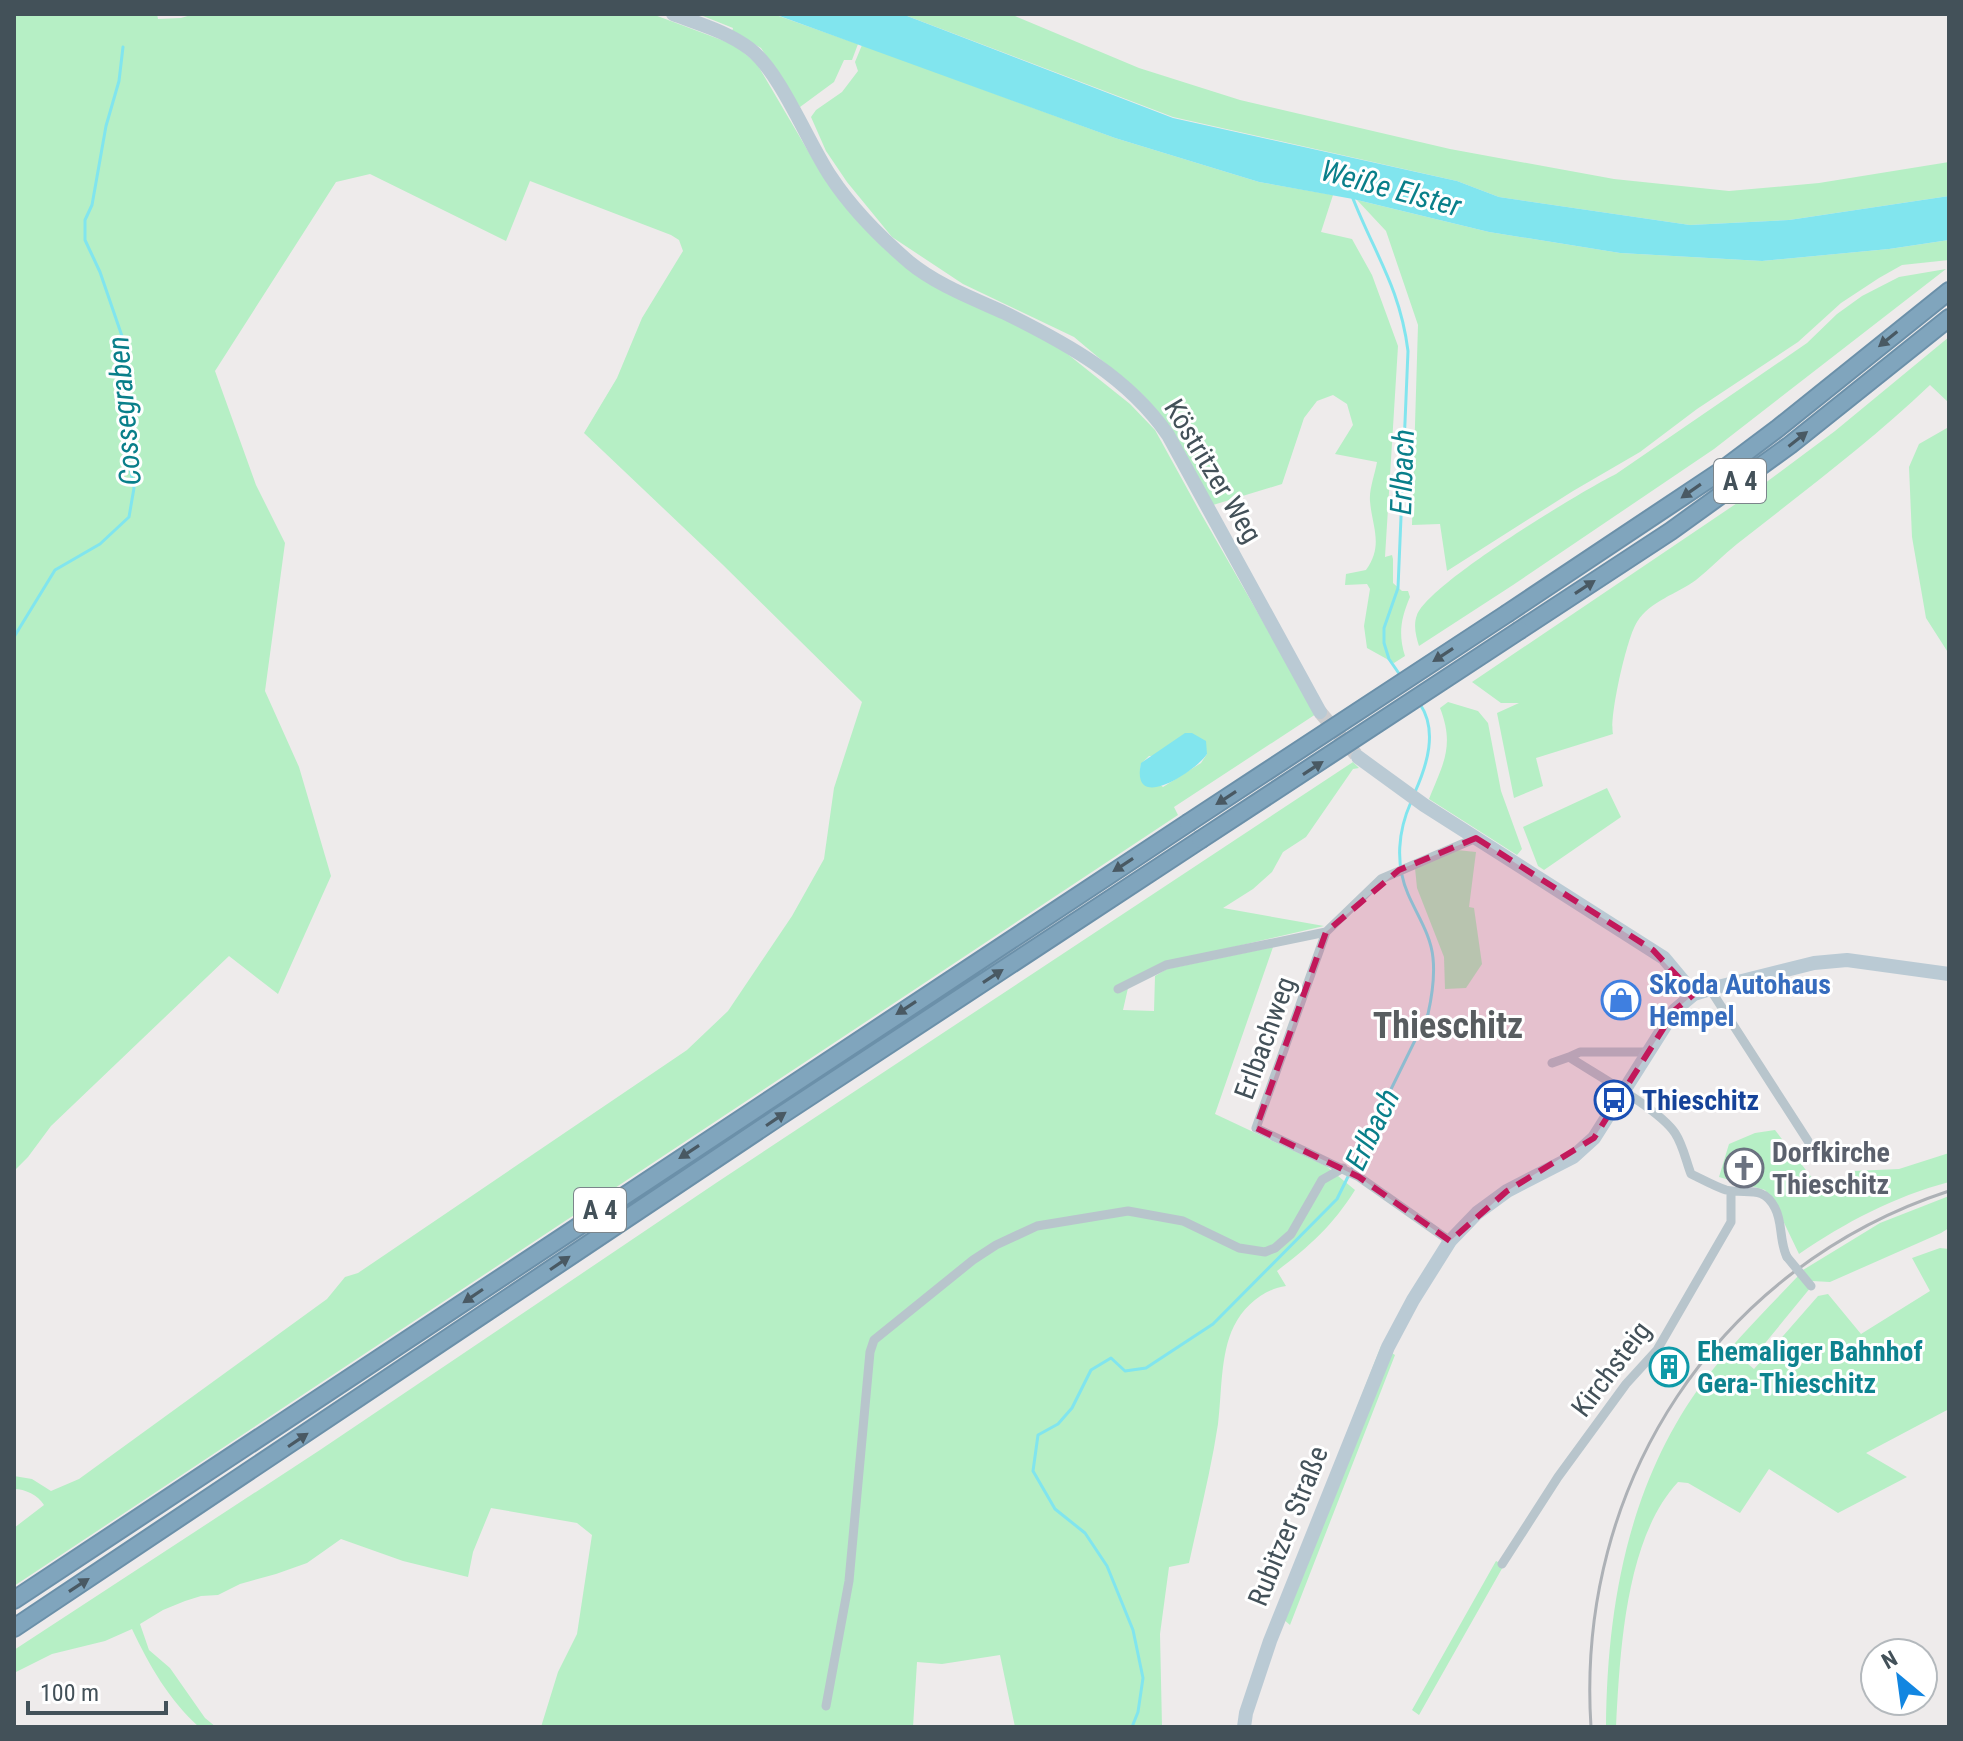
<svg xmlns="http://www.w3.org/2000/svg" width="1963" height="1741" font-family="'Roboto Condensed',sans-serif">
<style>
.green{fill:#b6efc5;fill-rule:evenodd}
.water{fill:#81e5ee}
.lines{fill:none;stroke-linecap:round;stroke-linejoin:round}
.stream{stroke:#81e5ee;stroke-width:3}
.secondary-tunnel{stroke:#ccccce;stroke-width:14;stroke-dasharray:14 7;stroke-linecap:butt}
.motorway-casing{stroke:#6b90a9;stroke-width:20}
.minor{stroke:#b8c5cc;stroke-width:9}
.secondary{stroke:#bacad4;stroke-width:14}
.motorway{stroke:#80a5bd;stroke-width:16}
.rail{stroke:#adb1b6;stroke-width:3}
.motorway-bridge-casing{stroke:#6b90a9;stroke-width:20;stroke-linecap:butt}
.minor-bridge{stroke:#b8c5cc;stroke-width:9}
.motorway-bridge{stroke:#80a5bd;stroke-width:16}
.oneway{fill:#495963}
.marked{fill:#c2185b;fill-opacity:0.2;stroke:#c2185b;stroke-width:6;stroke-dasharray:16 10;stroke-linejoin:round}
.labels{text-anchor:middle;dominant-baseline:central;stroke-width:6;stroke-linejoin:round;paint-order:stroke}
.shield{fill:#fff;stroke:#7b858b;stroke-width:2}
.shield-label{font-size:26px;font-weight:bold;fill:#435159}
.street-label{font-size:28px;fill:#435159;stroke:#fff}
.shop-label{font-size:28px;font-weight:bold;fill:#366cbe;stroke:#fff;text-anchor:start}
.transit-label{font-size:28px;font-weight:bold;fill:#164399;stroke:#fff;text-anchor:start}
.worship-label{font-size:28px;font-weight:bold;fill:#5b616d;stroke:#fff;text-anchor:start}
.culture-label{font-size:28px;font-weight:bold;fill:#0d838f;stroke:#fff;text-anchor:start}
.water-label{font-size:30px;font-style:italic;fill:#097f8a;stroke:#fff}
.district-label{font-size:36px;font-weight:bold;fill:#585d60;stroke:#fff}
</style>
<rect width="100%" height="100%" fill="#eeebeb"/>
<path class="green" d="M14,14H157L158,19L181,18L194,14H652L735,45L757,64L818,168L881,244L1001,317L1060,348L1130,404L1155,430L1200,512L1316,714L1174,807L1178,815L14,1586V1528L44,1505C38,1495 25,1489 14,1489V1476L32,1479L51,1491L79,1479L327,1299L345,1277L358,1273L687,1050L728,1011L792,916L824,859L834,788L862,702L722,564L584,433L617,378L642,318L683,251L679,240L671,235L530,181L506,241L370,174L336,182L215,371L256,485L285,543L265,691L299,767L331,876L278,994L229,956L51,1126L28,1157L14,1171ZM1207,754L1201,763L1163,787L1140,771L1141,764L1149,756Z
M698,14H773L858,44L852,60H844L834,82L800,107L761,48L732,32L733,28Z
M902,14H1010L1139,68L1240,100L1450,149L1614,179L1729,191L1819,183L1949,162V196L1789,220L1690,225L1499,197L1457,181L1173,117Z
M862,45L1115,138L1259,182L1333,195L1321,232L1352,239L1372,275L1398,346L1385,557L1392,555L1393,559V583L1402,591H1408L1410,597C1401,618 1398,634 1405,656L1394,663L1367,648L1364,626L1370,589L1367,584L1345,585L1346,574L1366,570C1384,545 1372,527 1370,501C1369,489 1375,474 1377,462L1335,454L1353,425L1347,404L1333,395L1317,401L1304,418L1282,484L1213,505L1161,415L1142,394L1074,337L963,284L892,237L847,182L826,151L811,117L816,110L842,92L858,71L855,62Z
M1357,200L1489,232L1620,253L1762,261L1889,249L1949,240V260L1902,265L1879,278L1841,303L1798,342L1697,409L1640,452L1573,491L1447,571L1440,524L1412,525L1418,325L1386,231Z
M1946,269L1714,449L1513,585L1419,646C1416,636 1413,625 1417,615C1429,583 1580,492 1616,474L1807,343L1837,314L1862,296L1899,277Z
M1949,337V403L1930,385C1869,443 1803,492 1737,544C1723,555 1710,569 1696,580C1677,594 1650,601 1637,622C1627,637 1609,717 1613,734L1536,758L1543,786L1514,798L1497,713L1519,703H1501L1472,682L1749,495L1835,431Z
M1949,419V654L1926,618L1912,537L1909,467L1919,444L1947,428Z
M1448,702L1478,711L1488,723L1501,791L1522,849L1517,855L1429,799C1443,764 1455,746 1440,708Z
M1353,762L1359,768L1353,769L1306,837L1283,852L1272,872L1253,889L1223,908L1324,926L1165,963L1128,988L1123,1010L1154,1011L1155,976L1167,969L1273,947L1215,1114L1326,1166L1355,1190C1333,1225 1310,1246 1277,1271L1286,1286C1264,1289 1244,1306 1234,1326C1220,1354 1222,1393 1218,1424C1211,1470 1199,1517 1189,1563L1169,1567L1160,1634L1162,1727H1015L1000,1655L942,1664L917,1662L913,1727H541L558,1672L577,1634L592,1535L577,1523L491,1508L473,1552L468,1577L403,1561L341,1539L307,1563L276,1574L240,1584L218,1595L201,1596L185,1601L163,1610L140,1624L149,1650L170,1668L205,1718L216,1727H199C169,1700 149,1665 132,1629L105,1641L52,1654L14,1673V1650L320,1450L716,1183Z
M1607,788L1621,817L1544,870L1538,866L1523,827Z
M1457,850L1476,852L1469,907L1474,908L1482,964L1466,988L1445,989L1444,957L1417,888L1415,868Z
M1775,1130L1819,1187L1839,1183L1853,1171L1899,1169L1949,1153V1182C1893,1197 1846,1222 1799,1254L1776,1206L1765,1190L1719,1177L1729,1144L1755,1133Z
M1949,1196V1228L1941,1233L1830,1282L1812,1281L1803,1270L1880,1223Z
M1940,1248L1949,1249V1409L1866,1453L1907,1477L1838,1513L1769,1469L1740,1513L1688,1483L1678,1482C1625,1539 1620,1653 1616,1727H1606C1607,1604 1629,1482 1704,1381C1732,1343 1766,1310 1798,1276L1811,1287L1748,1364L1754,1369L1818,1296L1828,1294L1861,1334L1930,1291L1912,1258Z
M1381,1346L1395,1355L1290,1625L1276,1613Z
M1496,1561L1504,1565L1419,1715L1412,1710Z"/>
<path class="water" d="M774,14H902L1173,118L1457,181L1499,197L1690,225L1789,220L1949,196V240L1889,249L1762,261L1620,253L1489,232L1353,199L1259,182L1115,138Z
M1185,733H1192L1206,741L1207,754C1195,772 1130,814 1141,763Z"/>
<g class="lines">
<path class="stream" d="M1352,196C1374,253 1400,287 1408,351L1398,588L1384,628V643L1389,659L1400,675
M14,637L55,570L100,544L129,517L134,488L127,452L124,342L100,272L85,240V220L92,205L106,126L119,81L123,47
M1415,792C1427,765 1438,731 1420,704
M1132,1727L1138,1712L1143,1678L1133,1630L1107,1566L1085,1533L1055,1509L1033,1471L1038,1435L1058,1424L1072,1408L1091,1370L1111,1358L1125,1371L1146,1368L1213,1324L1337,1199L1428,1014C1432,996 1435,977 1433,958C1431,935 1417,915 1408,894C1395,864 1398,831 1411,802"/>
<path class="secondary-tunnel" d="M1320,712L1358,757"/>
<g class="motorway-casing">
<path id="motorway" d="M1508,613L1721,471L1777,429L1949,291
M1520,630L1671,531L1790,445L1949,318
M14,1600L1188,823
M14,1628L780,1116L1200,840"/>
</g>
<path class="minor" d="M1326,932L1256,1128L1359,1177L1450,1241
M1118,989L1166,965L1326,932L1381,879L1476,838
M1710,989L1808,1141
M1569,1057L1580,1052H1648
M1552,1063L1569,1057C1595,1074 1659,1109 1675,1133C1683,1145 1686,1161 1691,1174C1702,1179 1714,1186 1726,1190C1746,1195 1763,1184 1775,1208C1783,1223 1779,1241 1787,1257
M1502,1564L1558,1477L1626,1384L1657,1350L1731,1222V1191
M826,1706L849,1581L870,1352L874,1340L973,1260L996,1245L1037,1226L1128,1211L1183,1221L1239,1248L1265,1252L1275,1248L1291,1234L1322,1180L1343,1168"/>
<path class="secondary" d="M673,14C699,24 728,32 750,49C781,73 808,143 831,177C852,209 880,237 909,262C937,285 972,298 1005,313C1068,344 1128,377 1168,435L1320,712
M1358,757L1424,805L1664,958L1694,994
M1244,1727L1246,1713L1270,1641L1388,1347L1413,1300L1450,1241L1477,1213L1507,1191L1573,1157L1594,1138L1675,1010L1694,994L1710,989L1814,963L1847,960L1949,974"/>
<use href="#motorway" class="motorway"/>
<path class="rail" d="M1591,1727C1575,1485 1717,1267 1949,1191"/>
<g class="motorway-bridge-casing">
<path id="motorway-bridge" d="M1188,823L1508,613
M1200,840L1520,630"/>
</g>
<path class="minor-bridge" d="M1787,1257L1811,1286"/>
<use href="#motorway-bridge" class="motorway-bridge"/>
</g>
<defs><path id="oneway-solid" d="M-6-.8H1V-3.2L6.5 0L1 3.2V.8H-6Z" transform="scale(2)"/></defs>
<g class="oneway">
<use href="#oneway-solid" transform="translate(1888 339) rotate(141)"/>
<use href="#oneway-solid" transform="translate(1798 439) rotate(-38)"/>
<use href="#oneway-solid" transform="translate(1691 491) rotate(145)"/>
<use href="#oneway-solid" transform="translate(1585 587) rotate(-33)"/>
<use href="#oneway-solid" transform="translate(1443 655) rotate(147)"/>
<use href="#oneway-solid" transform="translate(1313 768) rotate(-33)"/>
<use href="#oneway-solid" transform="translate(1226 798) rotate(147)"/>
<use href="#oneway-solid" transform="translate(1123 865) rotate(147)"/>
<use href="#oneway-solid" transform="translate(993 976) rotate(-33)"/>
<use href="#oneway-solid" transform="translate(906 1008) rotate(147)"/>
<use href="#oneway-solid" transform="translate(776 1119) rotate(-34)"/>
<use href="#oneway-solid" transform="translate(689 1152) rotate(147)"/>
<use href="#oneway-solid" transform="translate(560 1263) rotate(-34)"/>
<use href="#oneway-solid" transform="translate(473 1296) rotate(146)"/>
<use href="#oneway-solid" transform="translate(298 1440) rotate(-34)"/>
<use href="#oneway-solid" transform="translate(79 1585) rotate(-33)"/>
</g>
<path class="marked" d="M1476,838L1653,950L1694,994L1675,1010L1594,1138L1507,1191L1450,1241L1359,1177L1256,1128L1326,932L1399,870Z"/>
<defs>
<g id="shop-ring" transform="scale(2)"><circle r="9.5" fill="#fff" stroke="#3f7fe0" stroke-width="1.5"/><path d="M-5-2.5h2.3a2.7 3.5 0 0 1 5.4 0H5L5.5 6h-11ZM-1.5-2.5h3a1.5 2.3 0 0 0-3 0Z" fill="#3f7fe0"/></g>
<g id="bus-ring" transform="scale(2)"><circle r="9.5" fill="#fff" stroke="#1a4fb4" stroke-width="1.5"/><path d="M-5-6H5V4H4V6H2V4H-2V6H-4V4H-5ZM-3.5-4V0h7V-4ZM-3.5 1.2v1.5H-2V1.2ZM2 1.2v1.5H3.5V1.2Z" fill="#1a4fb4"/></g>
<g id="church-ring" transform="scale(2)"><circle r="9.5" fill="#fff" stroke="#6b7280" stroke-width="1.5"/><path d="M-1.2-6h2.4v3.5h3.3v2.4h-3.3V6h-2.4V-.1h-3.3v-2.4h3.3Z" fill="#6b7280"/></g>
<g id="building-ring" transform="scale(2)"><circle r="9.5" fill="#fff" stroke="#0f9aa8" stroke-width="1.5"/><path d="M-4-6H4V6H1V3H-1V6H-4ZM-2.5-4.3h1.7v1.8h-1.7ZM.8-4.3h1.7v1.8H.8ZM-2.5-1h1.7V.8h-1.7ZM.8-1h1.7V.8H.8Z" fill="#0f9aa8"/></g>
</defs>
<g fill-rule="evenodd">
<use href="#shop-ring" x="1621" y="1000"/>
<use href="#bus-ring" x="1614" y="1100"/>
<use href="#church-ring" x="1744" y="1168"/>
<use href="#building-ring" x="1669" y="1367"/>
</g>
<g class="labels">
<g class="shield">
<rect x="1714" y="459" width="52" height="44" rx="6"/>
<rect x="574" y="1188" width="52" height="44" rx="6"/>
</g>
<g class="shield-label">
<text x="1740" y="481">A 4</text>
<text x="600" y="1210">A 4</text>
</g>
<g class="street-label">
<text transform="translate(1213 471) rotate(59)">Köstritzer Weg</text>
<text transform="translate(1265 1038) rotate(-70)">Erlbachweg</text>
<text transform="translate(1611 1369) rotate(-53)">Kirchsteig</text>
<text transform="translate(1288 1526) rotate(-68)">Rubitzer Straße</text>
</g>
<g class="shop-label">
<text x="1649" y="984">Skoda Autohaus<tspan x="1649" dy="32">Hempel</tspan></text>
</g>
<g class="transit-label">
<text x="1642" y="1100">Thieschitz</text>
</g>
<g class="worship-label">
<text x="1772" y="1152">Dorfkirche<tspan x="1772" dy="32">Thieschitz</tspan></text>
</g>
<g class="culture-label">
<text x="1697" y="1351">Ehemaliger Bahnhof<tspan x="1697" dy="32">Gera-Thieschitz</tspan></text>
</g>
<g class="water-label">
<text transform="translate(1391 188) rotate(15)">Weiße Elster</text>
<text transform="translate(124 411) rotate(-95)">Cossegraben</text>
<text transform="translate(1402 472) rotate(-88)">Erlbach</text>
<text transform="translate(1372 1129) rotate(-64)">Erlbach</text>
</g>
<g class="district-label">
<text x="1448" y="1026">Thieschitz</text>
</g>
</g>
<rect width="1963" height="1741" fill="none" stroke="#435159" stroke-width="32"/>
<g transform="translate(1899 1677) rotate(331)"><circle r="38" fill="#ffffff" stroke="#b4b9bd" stroke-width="2"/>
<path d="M0-6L14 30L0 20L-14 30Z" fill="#1286e1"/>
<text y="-12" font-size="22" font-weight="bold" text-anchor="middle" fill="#435159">N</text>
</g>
<path d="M28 1701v12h138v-12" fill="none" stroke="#435159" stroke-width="4"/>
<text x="40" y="1701" font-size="24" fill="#435159" stroke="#ffffff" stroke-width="6" paint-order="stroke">100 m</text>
</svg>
